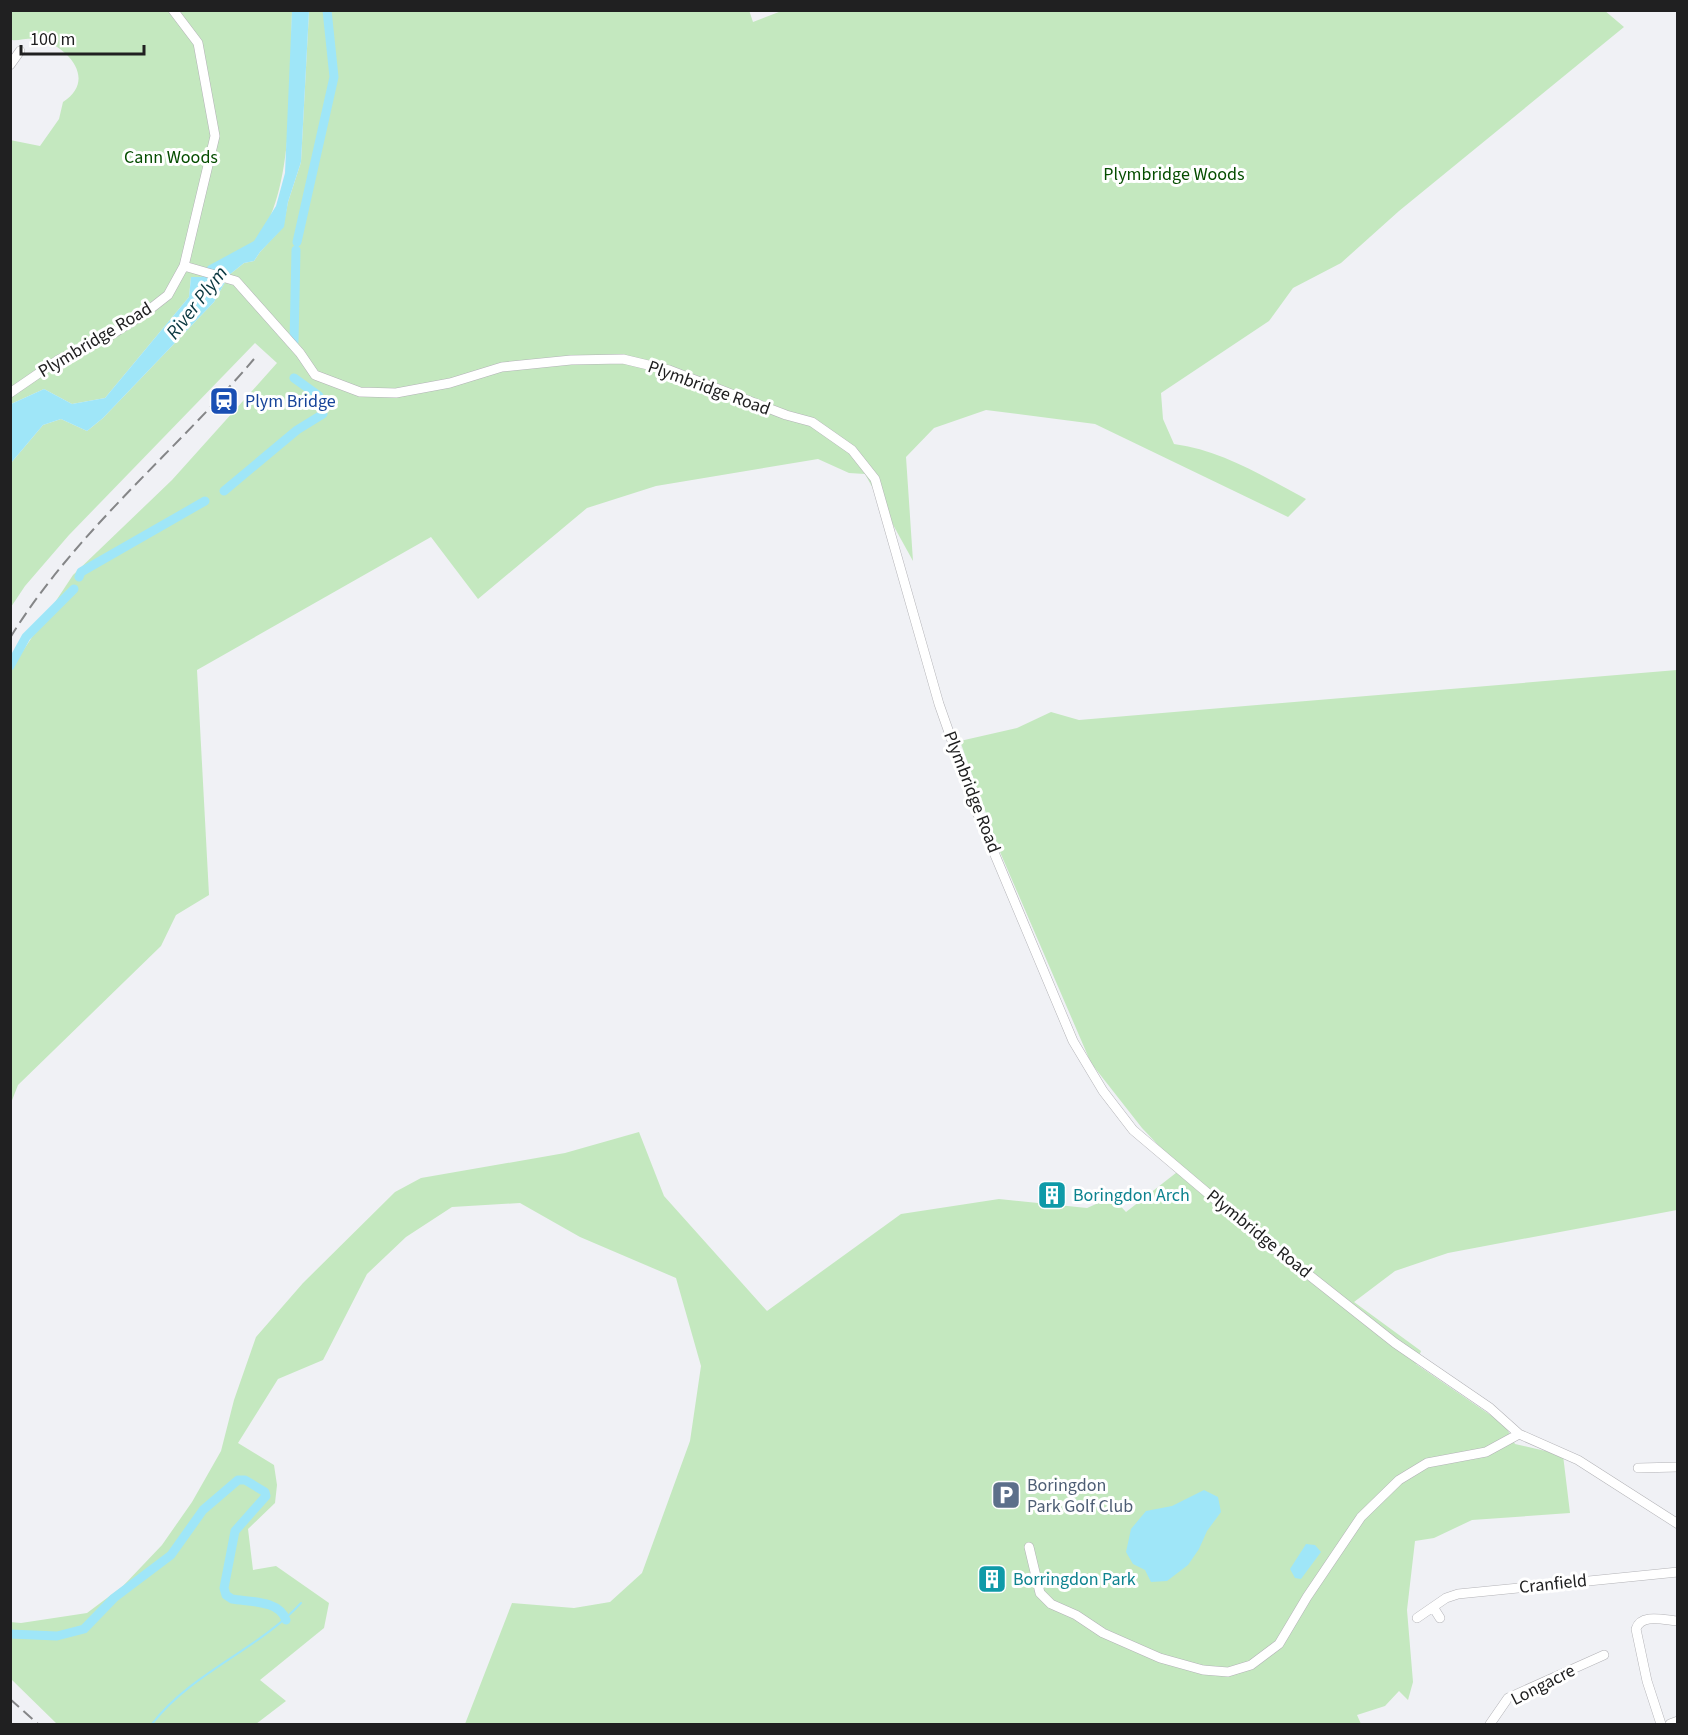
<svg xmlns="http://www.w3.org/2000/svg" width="1688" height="1735" font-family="'Source Sans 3',sans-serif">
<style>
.green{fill:#c4e8bf}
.water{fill:#9fe6f8}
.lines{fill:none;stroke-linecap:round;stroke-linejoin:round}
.stream{stroke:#9fe6f8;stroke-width:2}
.canal{stroke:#9fe6f8;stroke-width:9}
.street-casing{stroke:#b3b3b7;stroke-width:10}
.street{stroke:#fff;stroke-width:9}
.rail{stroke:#858688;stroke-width:2;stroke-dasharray:12 6;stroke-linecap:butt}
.labels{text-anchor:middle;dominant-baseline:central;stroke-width:6;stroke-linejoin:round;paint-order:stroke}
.park-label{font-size:18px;fill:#054d00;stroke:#fff}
.street-label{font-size:18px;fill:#202021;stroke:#fff}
.transit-label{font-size:18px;fill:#164399;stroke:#fff;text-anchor:start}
.culture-label{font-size:18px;fill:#0d838f;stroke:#fff;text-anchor:start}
.service-label{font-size:18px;fill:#4e5e75;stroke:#fff;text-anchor:start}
.water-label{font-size:20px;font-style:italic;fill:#08363f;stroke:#fff}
</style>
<rect width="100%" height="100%" fill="#f0f1f5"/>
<path class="green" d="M749,10L753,22L784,10H1604L1624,27L1399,211L1341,263L1293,288L1269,321L1161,393L1163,419L1174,444C1222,450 1264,477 1306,499L1288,517L1095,424L986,410L934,428L906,457L913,561L865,474L849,473L818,459L656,486L587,508L478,599L431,537L197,670L209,895L176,915L161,946L18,1085L11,1103V669L73,575L172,480L277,363L255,343L69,535L25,586L11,607V463L43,425L61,419L87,431L103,418L214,302L229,275L244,263L254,261L260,252L283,227L288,202L301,162L309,11Z
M11,11H292C290,69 296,200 254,242C238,257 213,257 202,277H191L189,297L105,398L72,404L44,389L11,404L10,140L40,146L59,119L63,102C97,80 69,47 39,39C30,37 19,41 11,40Z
M1677,670V1210L1448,1253L1395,1271L1354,1302L1421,1351L1416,1364L1505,1425L1515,1444L1563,1455L1570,1513L1472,1520L1434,1538L1415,1541L1407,1610L1413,1682L1408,1700L1399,1691L1385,1706L1357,1715L1361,1724H465L512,1603L574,1608L610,1602L642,1573L690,1441L701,1366L676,1278L580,1237L520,1203L452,1207L406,1237L367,1274L323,1360L278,1379L238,1443L274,1465L277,1485L275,1503L248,1529L253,1570L276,1566L329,1603L324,1628L260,1680L286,1701L256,1724H57L11,1679L10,1622L21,1623L87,1613L123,1586L162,1545L192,1502L221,1451L234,1400L256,1337L303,1283L395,1192L421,1178L565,1153L639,1132L664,1196L767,1311L901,1214L999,1199L1087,1208L1112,1197L1126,1212L1181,1169L1142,1128L1091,1063L1000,852L960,741L1017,728L1051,712L1079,720Z"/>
<path class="water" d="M292,11H309L301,162L288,202L284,227L260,252L254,261L244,263L229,275L214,302L103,418L87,431L61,419L43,425L11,463V404L44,389L72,404L105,398L189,297L191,277H202L208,266L254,241L276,206L285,173Z
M1204,1490L1218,1497L1221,1512L1207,1531L1199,1549L1188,1565L1167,1581L1151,1582L1145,1570L1133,1564L1126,1552L1131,1529L1146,1511L1172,1506Z
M1306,1544L1315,1545L1321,1552L1301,1579L1295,1578L1290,1569Z"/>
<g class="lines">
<path class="stream" d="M152,1724C192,1672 258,1650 301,1603"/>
<path class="canal" d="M297,242L334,77L327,10
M294,342L296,250
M224,491L297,430L323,414L319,396L294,378
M79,577L81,572L205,501
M10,666L26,637L74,589
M10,1634L57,1636L84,1629L114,1598L171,1555L203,1510L238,1480H245L265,1492L266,1496L235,1531L224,1588L226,1595L232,1599C250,1602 279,1600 286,1620"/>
<g class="street-casing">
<path id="street" d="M10,65L20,51
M184,266L236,281L300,353L315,375L360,392L396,393L450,383L502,367L571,360L623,359L669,370L786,415L812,422L852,450L875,479L939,704L977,812L1073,1041L1103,1091L1133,1130L1237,1218L1395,1343L1490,1408L1519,1434L1578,1460L1678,1524
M10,393L58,360L111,335L145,313L168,295L184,266L215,136L198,43L173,10
M1638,1468L1678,1467
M1029,1547L1040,1593L1051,1604L1076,1615L1103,1633L1160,1658L1203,1670L1228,1672L1251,1665L1279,1644L1307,1597L1361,1517L1399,1480L1427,1463L1486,1452L1519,1434
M1433,1607L1440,1618
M1417,1618L1446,1598L1458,1594L1678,1572
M1490,1724L1508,1698L1604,1655
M1661,1724L1647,1681L1636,1629C1641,1613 1664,1620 1678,1621
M1670,1724L1678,1721"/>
</g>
<use href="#street" class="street"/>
<path class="rail" d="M10,638C75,532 174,453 254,359
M10,1699L38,1724"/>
</g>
<defs>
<g id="station-square" transform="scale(1.5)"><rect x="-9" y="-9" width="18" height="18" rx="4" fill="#1a4fb4" stroke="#fff"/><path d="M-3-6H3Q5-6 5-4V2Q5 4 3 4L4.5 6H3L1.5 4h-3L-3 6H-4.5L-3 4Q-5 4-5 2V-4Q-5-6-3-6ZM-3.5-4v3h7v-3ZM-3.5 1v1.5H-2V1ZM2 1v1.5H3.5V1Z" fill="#fff"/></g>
<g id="building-square" transform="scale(1.5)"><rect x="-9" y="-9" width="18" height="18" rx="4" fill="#0f9aa8" stroke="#fff"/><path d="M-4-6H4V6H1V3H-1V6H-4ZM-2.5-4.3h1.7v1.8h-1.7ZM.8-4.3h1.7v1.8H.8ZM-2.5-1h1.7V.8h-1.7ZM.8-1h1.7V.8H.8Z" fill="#fff"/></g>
<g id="parking-square" transform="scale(1.5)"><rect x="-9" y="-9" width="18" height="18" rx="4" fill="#5c6f8a" stroke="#fff"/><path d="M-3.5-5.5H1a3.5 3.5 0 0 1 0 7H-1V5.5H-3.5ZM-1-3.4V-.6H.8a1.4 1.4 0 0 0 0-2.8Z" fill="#fff"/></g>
</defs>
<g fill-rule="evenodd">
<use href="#station-square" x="224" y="401"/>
<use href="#building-square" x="1052" y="1195"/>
<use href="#parking-square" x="1006" y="1495"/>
<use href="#building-square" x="992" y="1579"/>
</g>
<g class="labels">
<g class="park-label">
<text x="171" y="157">Cann Woods</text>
<text x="1174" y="174">Plymbridge Woods</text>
</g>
<g class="street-label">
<text transform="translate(95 340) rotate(-31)">Plymbridge Road</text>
<text transform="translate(709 388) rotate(20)">Plymbridge Road</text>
<text transform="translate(972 792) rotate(69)">Plymbridge Road</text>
<text transform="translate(1259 1234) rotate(39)">Plymbridge Road</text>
<text transform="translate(1553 1584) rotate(-6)">Cranfield</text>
<text transform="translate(1543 1685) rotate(-27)">Longacre</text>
</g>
<g class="transit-label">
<text x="245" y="401">Plym Bridge</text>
</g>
<g class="culture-label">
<text x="1073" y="1195">Boringdon Arch</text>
<text x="1013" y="1579">Borringdon Park</text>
</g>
<g class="service-label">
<text x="1027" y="1485">Boringdon<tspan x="1027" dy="21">Park Golf Club</tspan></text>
</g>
<g class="water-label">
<text transform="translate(197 303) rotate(-52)">River Plym</text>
</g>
</g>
<rect width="1688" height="1735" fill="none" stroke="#202021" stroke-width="24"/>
<path d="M21 45v9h123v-9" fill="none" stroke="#202021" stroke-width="3"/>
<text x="30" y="45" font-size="18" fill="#202021" stroke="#ffffff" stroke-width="4.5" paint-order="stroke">100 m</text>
</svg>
